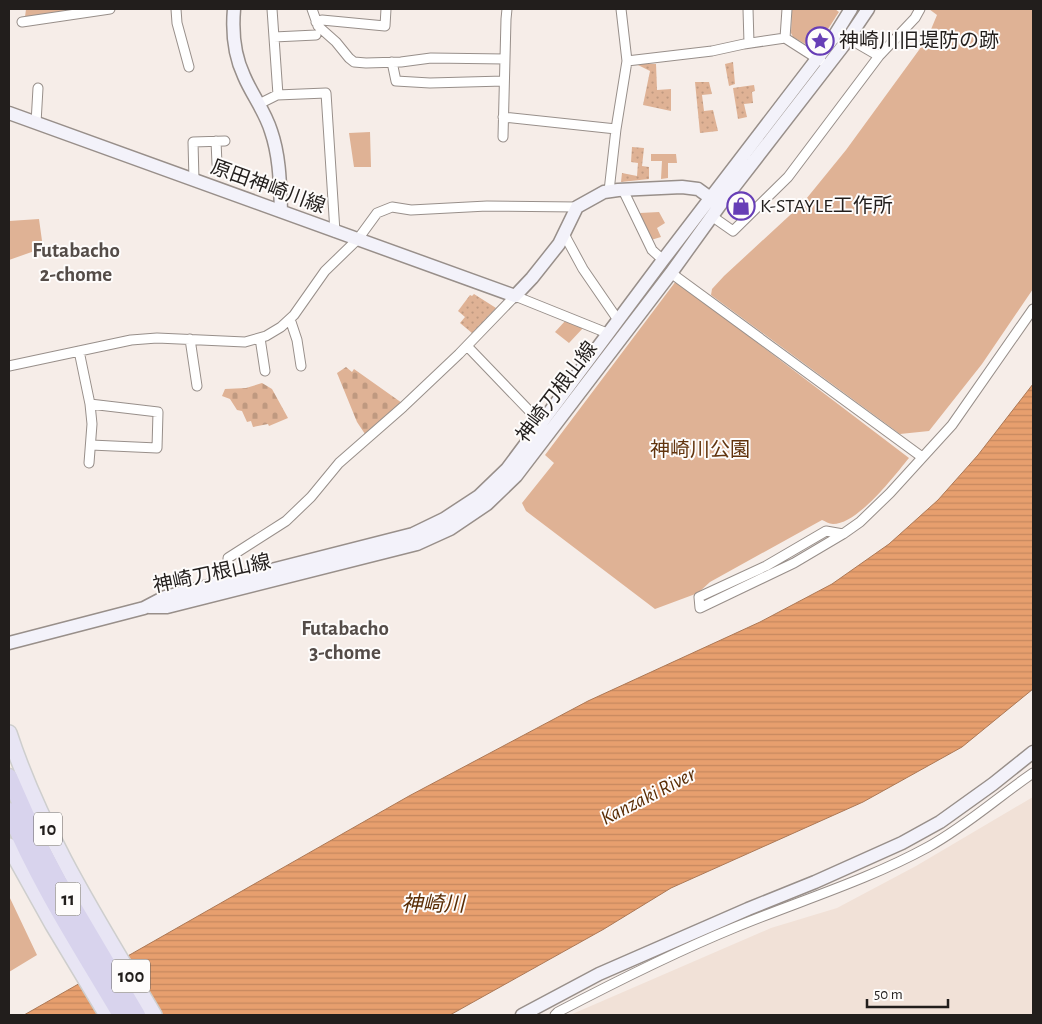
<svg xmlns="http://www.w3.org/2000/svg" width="1042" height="1024" font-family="'Alegreya Sans','Noto Sans JP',sans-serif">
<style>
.built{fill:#f1e1d7}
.green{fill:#dfb295}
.cemetery{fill:url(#cemetery-stones)}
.garden{fill:url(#garden-dots)}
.water{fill:url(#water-rules);stroke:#ac7855}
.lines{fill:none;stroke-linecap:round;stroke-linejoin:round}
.street-casing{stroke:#988f8a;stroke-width:11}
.secondary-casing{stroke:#988f8a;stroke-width:15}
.primary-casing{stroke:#cececd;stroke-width:18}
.highway-casing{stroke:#cececd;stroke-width:19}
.street{stroke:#fff;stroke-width:9}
.secondary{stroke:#f3f2fa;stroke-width:12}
.primary{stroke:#e8e5f4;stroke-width:15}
.highway{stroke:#d8d3ed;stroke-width:16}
.labels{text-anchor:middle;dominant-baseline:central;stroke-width:4;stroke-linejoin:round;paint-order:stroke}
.shield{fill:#fefcfb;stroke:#64615f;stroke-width:1}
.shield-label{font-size:19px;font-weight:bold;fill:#221e1c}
.poi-label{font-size:20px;fill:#221e1c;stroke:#fefcfb;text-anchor:start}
.street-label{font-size:20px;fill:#221e1c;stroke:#fefcfb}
.park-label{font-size:20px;fill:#62340e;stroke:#fefcfb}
.neighbourhood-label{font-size:21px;font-weight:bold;fill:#544c48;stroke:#fefcfb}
.water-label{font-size:21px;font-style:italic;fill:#592c04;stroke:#fefcfb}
</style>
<defs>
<pattern id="cemetery-stones" width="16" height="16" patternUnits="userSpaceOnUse" patternTransform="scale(1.25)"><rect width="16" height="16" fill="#dfb295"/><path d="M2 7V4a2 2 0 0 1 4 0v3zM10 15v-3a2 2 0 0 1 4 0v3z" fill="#bf9980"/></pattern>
<pattern id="garden-dots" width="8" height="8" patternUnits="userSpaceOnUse" patternTransform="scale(1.25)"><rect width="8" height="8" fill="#dfb295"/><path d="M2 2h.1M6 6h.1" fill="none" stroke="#bf9980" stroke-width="1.8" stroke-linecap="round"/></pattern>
<pattern id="water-rules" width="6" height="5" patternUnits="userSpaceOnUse" patternTransform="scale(1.25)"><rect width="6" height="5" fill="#e79f6e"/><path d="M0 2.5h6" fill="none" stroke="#c6885f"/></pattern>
</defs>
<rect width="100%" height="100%" fill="#f6ede8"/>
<path class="built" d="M1033,797V1015H570L771,928L837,908L916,866Z"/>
<path class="green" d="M26,9H67L64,12L25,17Z
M792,9H835L839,12C831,23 823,42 809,46L793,37L791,33Z
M929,9H1033V289L982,364L929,431L900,434L711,295L712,289L724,276L802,204L846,150L927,39L937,15Z
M370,132L371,167H354L349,133Z
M651,154H676L677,163H668V178L661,179L662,161H651Z
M659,212L665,223L657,228L661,237L651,240L640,213Z
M39,219L43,248L9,260V221Z
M676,281L909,458C894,476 858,524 833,524C829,524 825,521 822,520L710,582L698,593L655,609L526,511L522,503L554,463L545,455Z
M566,320L584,327L569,343L555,332Z
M9,896L37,955L9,972Z"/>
<path class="cemetery" d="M346,367L352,372L354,369L402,403L365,434L357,422L337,373Z
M262,383L272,389L288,418L269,426L268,424L253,427L251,421L247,422L242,411L237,410L230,399L222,396L225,389L246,388Z"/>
<path class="garden" d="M733,62L735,84L729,86L725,64Z
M636,64H656L657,90L671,89V111L643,105L650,71Z
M695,82H709L712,94L702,95L704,111L713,110L718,131L700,133Z
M754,85L755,91L752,92L753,103L744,104L747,117L738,119L733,88Z
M632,147L644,148L642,166L649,167V179L621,182L622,173L637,176L638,163L631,162Z
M474,294L496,308L472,333L460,323L465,317L458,311L470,295L472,296Z"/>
<path class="water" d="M1033,384V689L962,747L863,802L671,888L604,929L450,1015H24L409,796L588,701L760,622L832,584L889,544L938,500L978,455Z"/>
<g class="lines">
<g class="street-casing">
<path id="street" d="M176,9L177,23L189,67
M272,9L278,95
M312,9L318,26L336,42L349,58L354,62L366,63L401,62L431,58L505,59
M621,9L627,61L712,51L744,44L785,38L821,61
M748,9L749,43
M22,22L110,9
M316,22L322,20L385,26L386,9
M274,37L316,35
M785,38L787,9
M848,38L879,56
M392,62L396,81L430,83L504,81
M259,104L277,95L326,93L335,232
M503,117L616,129
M36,123L38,88
M503,137L506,19L507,9
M216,141L217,164
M194,180L193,142L225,141
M623,190L652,250L663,260
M609,191L616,129L627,61
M713,217L733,231L788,177L879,56L915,18L920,9
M564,234L583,269L618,320
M671,273L922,457
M290,319L297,340L301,366
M260,338L265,371
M190,339L197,386
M467,346L541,423
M79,351L90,404L92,424L89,463
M9,366L131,340L157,338L245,342L266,336L281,327L294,315L325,271L358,239L377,213L392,207L411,210L487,206L577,207
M90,404L158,412L157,448L91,445
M843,534L826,531L766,566L699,597L700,608L794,563L843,534L860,522L890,493L952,425L1033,309
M229,586L228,558L286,521L311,497L339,463L403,407L459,354L515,296L607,333
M555,1015L558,1012C617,981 675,952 736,927C799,901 868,880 928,847C966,826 998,797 1033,773"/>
</g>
<g class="secondary-casing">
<path id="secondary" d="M234,9C232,32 234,55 244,76C252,95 265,111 271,131C280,157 280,185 281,211
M9,113L515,296L532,278L559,244L577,207L604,192L618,190L682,187L698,189L716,202
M149,607H167L417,544L450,529L487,504L516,476L671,273L720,205L843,46L868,9
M9,643L144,608L165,597L413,534L444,519L479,496L507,469L663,260L833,38L851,9
M522,1015L599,974L748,909L815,882L902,843L940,822L993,784L1033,752"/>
</g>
<g class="primary-casing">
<path id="primary" d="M9,733C42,834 100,924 154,1015
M9,846L53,925L107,1015"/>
</g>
<g class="highway-casing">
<path id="highway" d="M9,777L39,845L58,881L137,1015
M9,811C39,883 82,949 121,1015"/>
</g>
<use href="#street" class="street"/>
<use href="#secondary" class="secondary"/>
<use href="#primary" class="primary"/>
<use href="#highway" class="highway"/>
</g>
<defs>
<g id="sight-ring" transform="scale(1.4375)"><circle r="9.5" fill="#fefcfb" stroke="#673eb6" stroke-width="1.5"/><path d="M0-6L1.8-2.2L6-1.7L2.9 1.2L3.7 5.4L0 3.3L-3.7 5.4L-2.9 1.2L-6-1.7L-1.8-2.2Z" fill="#673eb6"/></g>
<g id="shop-ring" transform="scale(1.4375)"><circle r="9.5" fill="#fefcfb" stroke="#673eb6" stroke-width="1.5"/><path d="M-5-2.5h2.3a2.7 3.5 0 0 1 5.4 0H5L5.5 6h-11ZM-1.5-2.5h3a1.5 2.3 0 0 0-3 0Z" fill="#673eb6"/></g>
</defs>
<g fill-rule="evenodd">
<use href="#sight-ring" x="820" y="41"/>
<use href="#shop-ring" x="741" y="206"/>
</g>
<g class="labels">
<g class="shield">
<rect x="34" y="812.5" width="28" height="33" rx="4"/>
<rect x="55.5" y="882.5" width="25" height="33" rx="4"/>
<rect x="112" y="959.5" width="38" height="33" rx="4"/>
</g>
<g class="shield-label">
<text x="48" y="829">10</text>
<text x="68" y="899">11</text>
<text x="131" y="976">100</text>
</g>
<g class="poi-label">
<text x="839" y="41">神崎川旧堤防の跡</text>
<text x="760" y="206">K-STAYLE工作所</text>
</g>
<g class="street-label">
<text transform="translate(268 187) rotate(20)">原田神崎川線</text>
<text transform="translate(557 392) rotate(-53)">神崎刀根山線</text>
<text transform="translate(212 574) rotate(-12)">神崎刀根山線</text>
</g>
<g class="park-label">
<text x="700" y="450">神崎川公園</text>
</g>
<g class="neighbourhood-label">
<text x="76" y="250">Futabacho<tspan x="76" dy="24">2-chome</tspan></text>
<text x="345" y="628">Futabacho<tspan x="345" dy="24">3-chome</tspan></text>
</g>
<g class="water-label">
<text transform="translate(648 796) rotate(-27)">Kanzaki River</text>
<text x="433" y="904">神崎川</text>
</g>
</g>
<rect width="1042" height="1024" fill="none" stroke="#221e1c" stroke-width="20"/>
<path d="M867 999v8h81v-8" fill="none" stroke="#221e1c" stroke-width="2.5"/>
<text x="874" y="999" font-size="15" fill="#221e1c" stroke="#fefcfb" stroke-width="4" paint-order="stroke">50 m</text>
</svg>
